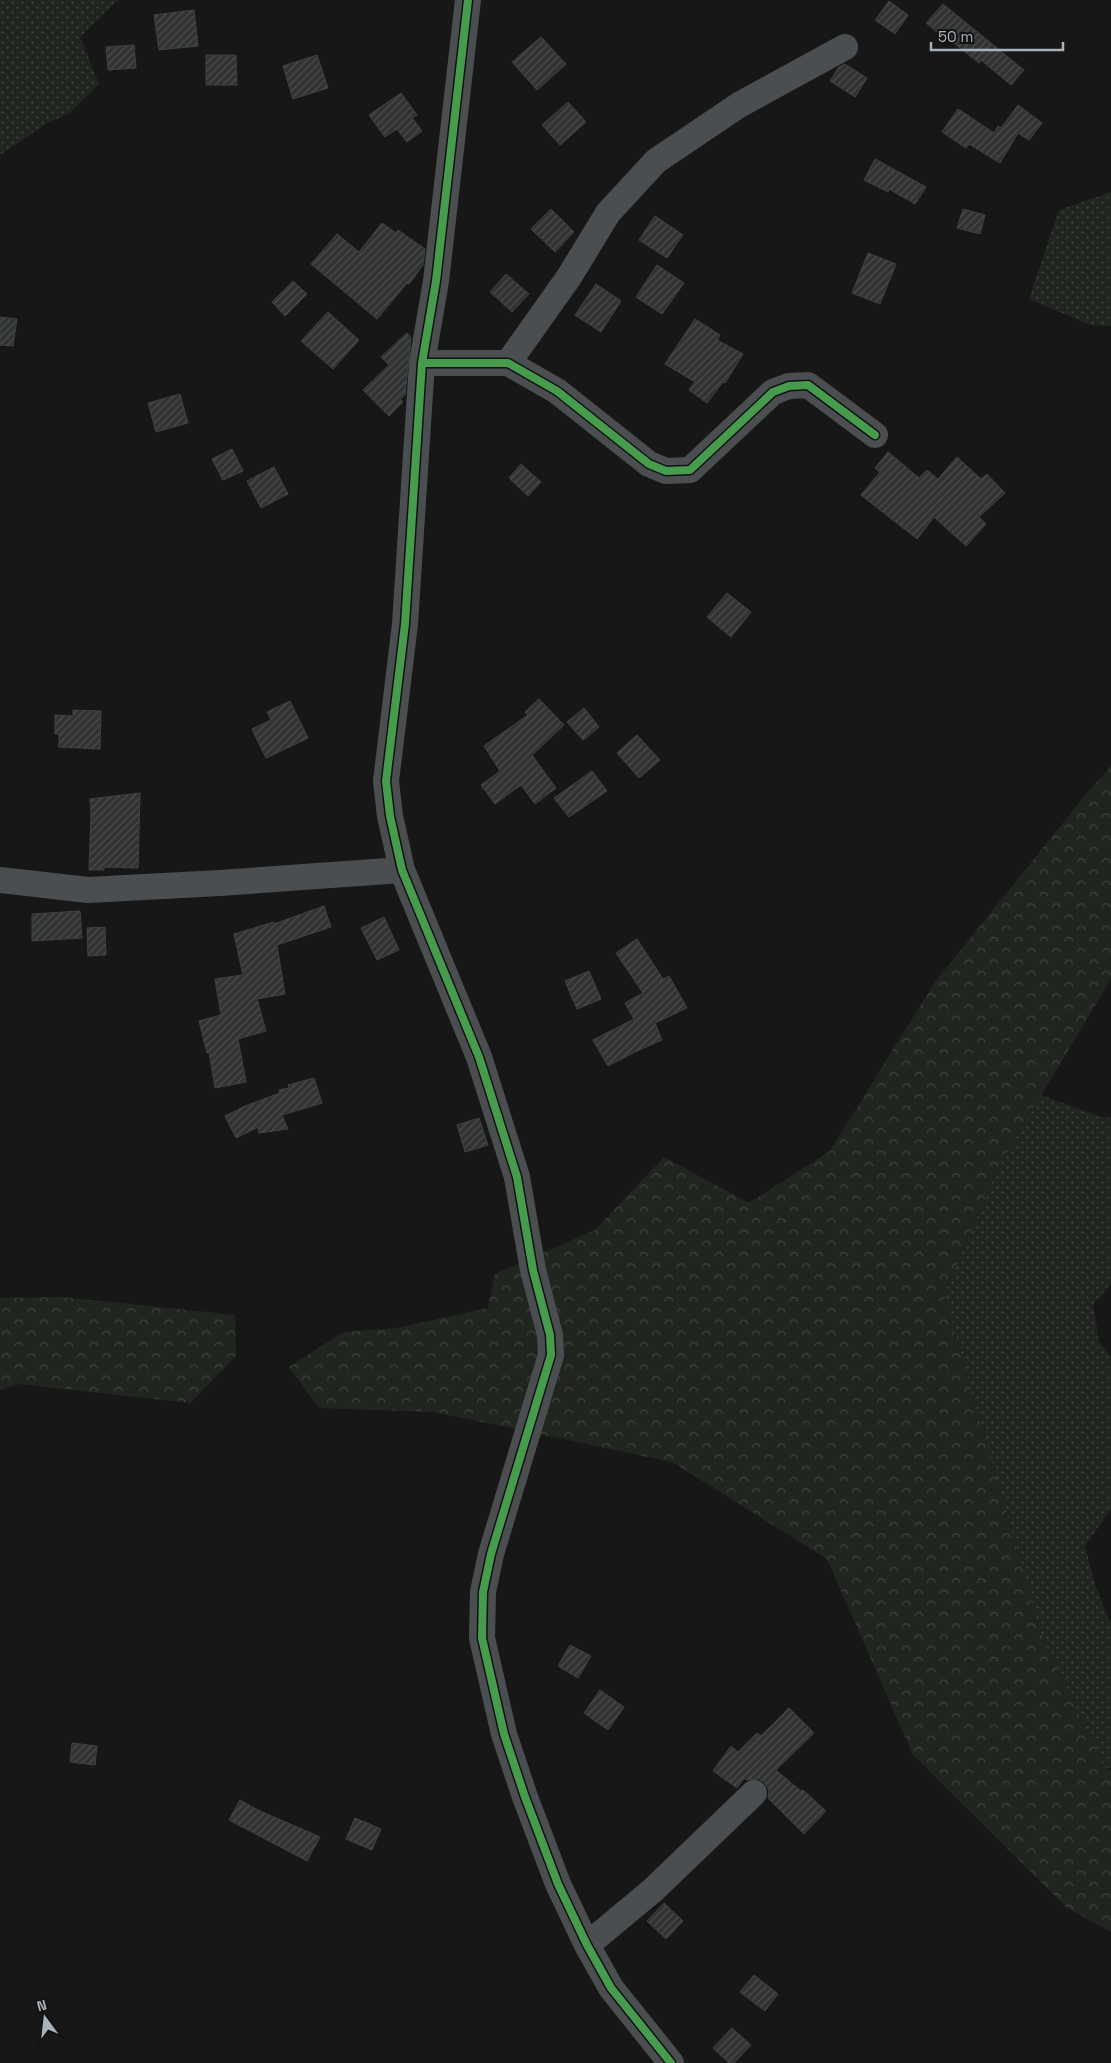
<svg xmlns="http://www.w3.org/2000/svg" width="1111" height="2063" font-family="'Space Grotesk',sans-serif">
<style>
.grass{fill:url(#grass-dots)}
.forest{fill:url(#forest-crowns)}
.building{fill:url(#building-hatch);stroke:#3f4243}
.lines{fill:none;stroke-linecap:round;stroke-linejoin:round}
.minor{stroke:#4b4e50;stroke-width:26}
.cycleway-casing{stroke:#111213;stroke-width:11}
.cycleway{stroke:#469c4c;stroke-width:8}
</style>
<defs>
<pattern id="grass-dots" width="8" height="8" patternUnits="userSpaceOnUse" patternTransform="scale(1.25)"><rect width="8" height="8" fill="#20261f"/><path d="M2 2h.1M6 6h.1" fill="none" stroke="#3e433d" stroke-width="1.8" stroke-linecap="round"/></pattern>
<pattern id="forest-crowns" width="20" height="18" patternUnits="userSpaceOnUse" patternTransform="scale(1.25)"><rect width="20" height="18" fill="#20261f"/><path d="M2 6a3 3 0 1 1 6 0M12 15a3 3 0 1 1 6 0" fill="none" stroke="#3e433d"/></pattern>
<pattern id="building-hatch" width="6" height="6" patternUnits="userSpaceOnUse" patternTransform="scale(1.25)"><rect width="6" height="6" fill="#313232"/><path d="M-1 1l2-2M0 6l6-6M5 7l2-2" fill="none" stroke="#4c4d4e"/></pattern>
</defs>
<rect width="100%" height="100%" fill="#171717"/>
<path class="grass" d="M0,0H118L80,37L99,84L71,112L46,124L0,155Z
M1111,192V326L1090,325L1029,299L1059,210Z
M1041,1095L1101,1117L1111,1118V1284L1093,1305L1099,1342L1111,1356V1509L1085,1546L1095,1584L1108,1619L1111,1620V1767L1106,1769L1042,1637L944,1294L999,1166Z"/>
<path class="forest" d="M1111,766V979L999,1166L944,1294L1042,1637L1106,1769L1111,1771V1932L1067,1908L913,1755L827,1559L672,1462L434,1412L319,1408L289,1367L343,1332L397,1328L488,1308L495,1274L595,1230L664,1157L749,1203L830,1151L935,982L1087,793Z
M62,1297L235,1315L236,1356L190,1403L19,1384L0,1390V1298Z"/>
<path class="building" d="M889,1L908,15L895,34L875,20Z
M943,4L1024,70L1011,85L981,60L979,63L950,40L948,41L926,23Z
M194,10L198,46L159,50L154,15Z
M541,37L566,64L537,90L512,62Z
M134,45L136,68L108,70L106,47Z
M206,55H236L237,85H206Z
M317,55L328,88L293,99L283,66Z
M845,64L867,78L855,97L830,81L839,67Z
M401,93L417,115L412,118L422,131L407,142L397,129L385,137L369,115Z
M568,102L586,122L560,145L542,125Z
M1018,105L1042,123L1029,140L1018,133L1000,163L969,144L966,148L942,132L958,109L994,133L998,126L1001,128Z
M875,159L926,187L915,204L889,189L888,192L864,180Z
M551,209L574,232L555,252L531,229Z
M963,209L985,215L980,234L957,228Z
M655,216L683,235L667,258L639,240Z
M382,223L396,233L398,230L425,249L423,265L409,284L407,283L377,319L311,264L337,234L359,252Z
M868,253L896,264L880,304L852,293Z
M657,265L684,283L662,314L636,297Z
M506,274L529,294L512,312L490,292Z
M293,281L307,294L285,316L272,302Z
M596,284L621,301L601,332L575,315Z
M328,312L359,340L333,369L301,341Z
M0,317L17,319L13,346L0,345Z
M695,319L720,335L717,340L743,354L725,383L723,382L707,403L689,390L695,382L665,364Z
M407,333L411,338L405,395L400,399L403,402L389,416L363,390L389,365L381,357Z
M180,394L188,423L156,432L148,403Z
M232,449L243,471L223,480L212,459Z
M888,452L919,478L927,470L938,479L957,457L981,479L987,474L1005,493L979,517L986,524L966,546L934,517L917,539L861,495L880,472L875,468Z
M521,464L541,482L528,496L509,478Z
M274,467L288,494L261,508L247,481Z
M727,593L751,612L731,637L707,617Z
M539,699L564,725L532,755L556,788L535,804L521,785L495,804L481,785L500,771L484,746L528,715L525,712Z
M290,701L308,738L266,758L252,729L271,720L267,712Z
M584,708L599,727L583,740L567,722Z
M73,710L101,711L100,749L59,747V734H55V715L73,716Z
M637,735L660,760L639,778L617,753Z
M592,771L607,791L569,817L554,798Z
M140,793L138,868L104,867V870H89L91,813L90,799Z
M324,906L331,927L277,945L285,994L257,999L266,1031L238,1039L246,1082L215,1088L209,1052L207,1053L199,1021L221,1015L215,979L243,975L234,934L274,922V924Z
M80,911L82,938L32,941V914Z
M384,917L399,950L377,960L361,928Z
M105,927L106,955L88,956L87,928Z
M637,939L663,979L669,976L687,1008L655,1023L662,1040L639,1050L608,1066L593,1040L634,1019L625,1003L643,993L616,953Z
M589,971L601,999L577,1009L565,981Z
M314,1078L322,1103L282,1115L288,1129L259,1133L258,1127L236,1138L225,1116L245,1106L280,1093L279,1090L289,1088L288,1085Z
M479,1118L488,1145L465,1152L457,1125Z
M570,1645L591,1656L578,1678L558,1666Z
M600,1690L624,1707L608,1730L584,1713Z
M789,1708L814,1733L776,1770L801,1791L803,1790L826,1811L804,1834L768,1798L769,1790L764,1782L758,1779L747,1780L744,1778L737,1788L713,1771L731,1746L738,1752L757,1733L761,1736Z
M72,1743L97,1746L95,1765L70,1762Z
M240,1800L258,1810L320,1837L307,1861L229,1820Z
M355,1818L381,1829L372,1850L346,1839Z
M664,1903L683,1921L666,1939L647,1921Z
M754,1975L778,1994L765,2011L740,1992Z
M732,2028L751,2045L734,2063H729L713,2048Z"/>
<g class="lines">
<path class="minor" d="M468,0L436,281L422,363L405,624L386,781L390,816L402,870L479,1057L517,1177L533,1270L550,1335L551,1355L491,1554L483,1592L482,1638L504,1734L525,1797L558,1884L587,1945L611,1988L671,2063
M422,363H508L557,391L649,464L666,471L690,470L773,392L789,386L808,385L875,435
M508,363L569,277L608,213L656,161L739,105L845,47
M0,880L88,890L220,883L402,870
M587,1945L653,1890L754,1793"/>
<g class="cycleway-casing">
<path id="cycleway" d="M468,0L436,281L422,363L405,624L386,781L390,816L402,870L479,1057L517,1177L533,1270L550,1335L551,1355L491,1554L483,1592L482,1638L504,1734L525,1797L558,1884L587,1945L611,1988L671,2063
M422,363H508L557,391L649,464L666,471L690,470L773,392L789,386L808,385L875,435"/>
</g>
<use href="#cycleway" class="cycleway"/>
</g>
<g transform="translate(45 2018) rotate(345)" stroke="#111213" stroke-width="4" paint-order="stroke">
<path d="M0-4L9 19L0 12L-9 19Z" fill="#a8b2b8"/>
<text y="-8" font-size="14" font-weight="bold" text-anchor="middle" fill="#a8b2b8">N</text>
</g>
<path d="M931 42v8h132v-8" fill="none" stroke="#a8b2b8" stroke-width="2.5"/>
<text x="938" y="42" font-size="15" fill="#a8b2b8" stroke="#111213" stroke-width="4" paint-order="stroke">50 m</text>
</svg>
